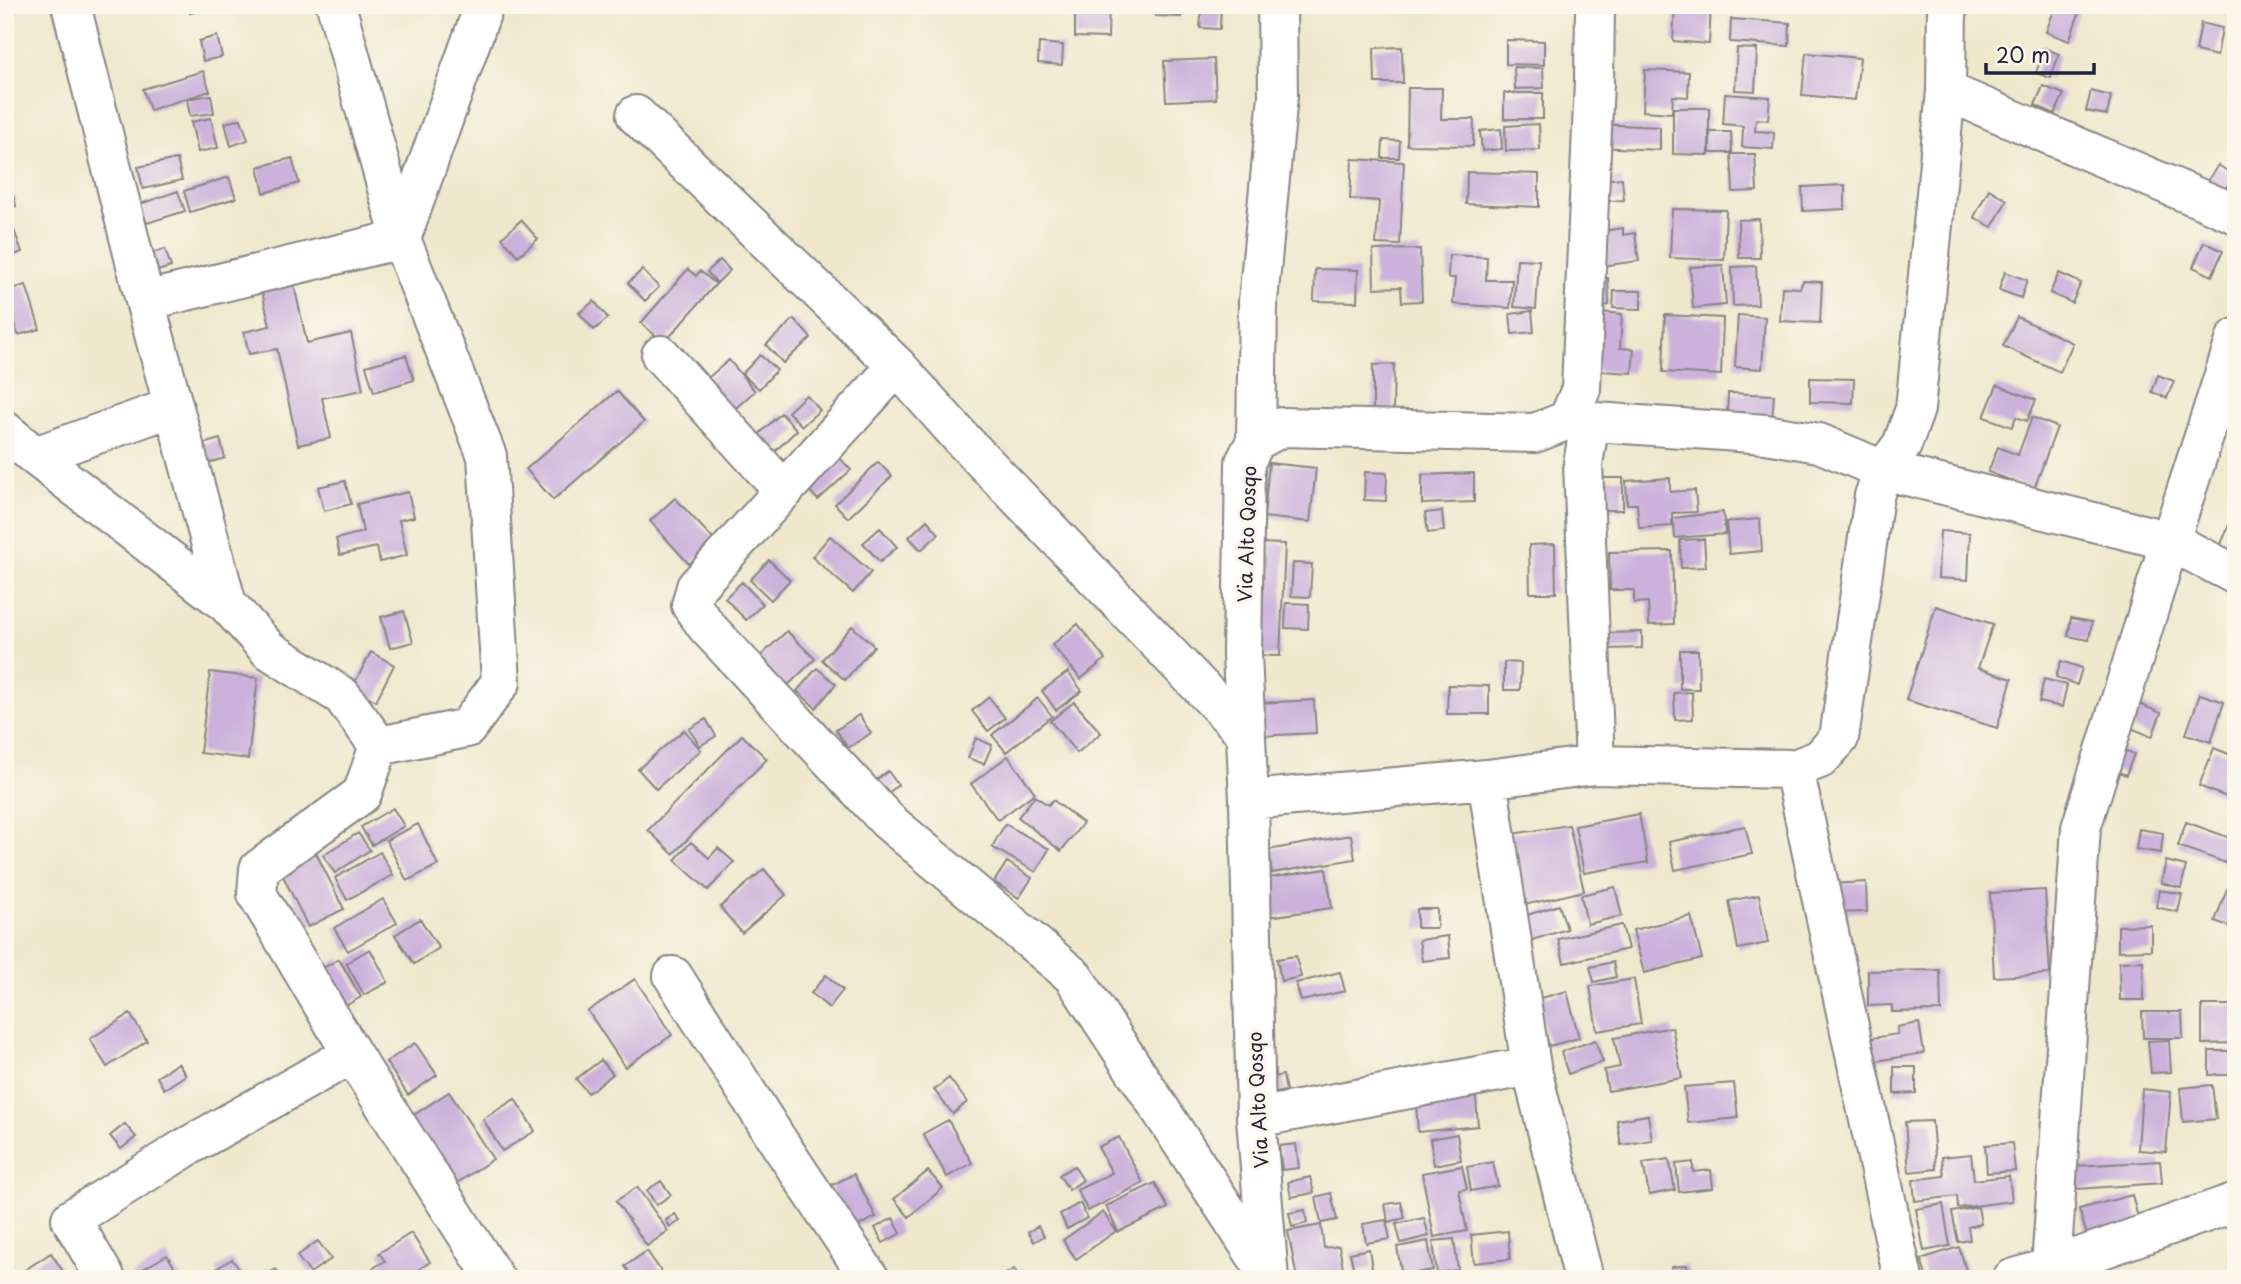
<svg xmlns="http://www.w3.org/2000/svg" width="2241" height="1284" font-family="'Playpen Sans',sans-serif">
<style>
.building{fill:#cbb1db}
.lines{fill:none;stroke-linecap:round;stroke-linejoin:round}
.minor-casing{stroke:#888584;stroke-width:42}
.minor{stroke:#fff;stroke-width:38}
.labels{text-anchor:middle;dominant-baseline:central;stroke-width:7;stroke-linejoin:round;paint-order:stroke}
.street-label{font-size:19px;fill:#22223b;stroke:#fbf7ec}
</style>
<rect width="100%" height="100%" fill="#fbf7ec"/>
<filter id="ink" filterUnits="userSpaceOnUse"><feTurbulence type="fractalNoise" baseFrequency=".0143" numOctaves="2"/><feDisplacementMap in="SourceGraphic" scale="14" xChannelSelector="R" yChannelSelector="G"/><feConvolveMatrix kernelMatrix="1 2 1 2 8 2 1 2 1" color-interpolation-filters="sRGB"/></filter>
<filter id="wash" filterUnits="userSpaceOnUse"><feTurbulence type="fractalNoise" baseFrequency=".00686" numOctaves="4" result="noise"/><feDisplacementMap in="SourceGraphic" scale="28" xChannelSelector="R" yChannelSelector="G"/><feGaussianBlur stdDeviation="1.57" result="paint"/><feColorMatrix in="noise" values="0 0 0 0 0 0 0 0 0 0 0 0 0 0 0 0 0 1.4 0 .05"/><feComposite in="paint" operator="in"/></filter>
<g filter="url(#wash)">
<rect width="100%" height="100%" fill="#efe8cd"/>
<g id="blocks">
<path class="building" d="M188,5H215V6L190,13Z
M1075,5H1109L1108,38L1075,37Z
M1155,5H1182L1181,17L1155,16Z
M1202,5H1221L1220,29L1200,28Z
M1675,5H1711L1709,44L1673,41Z
M2056,5H2082L2069,41L2046,32Z
M1731,19L1790,23L1789,46L1730,42Z
M2201,23L2222,28L2217,56L2196,51Z
M217,36L222,57L203,61L199,41Z
M1506,40L1544,41V65L1506,64Z
M1039,43L1063,45L1062,65L1038,63Z
M1402,47L1403,83H1375L1374,48Z
M1737,48L1757,49L1755,91L1735,90Z
M2044,48L2059,54L2051,78L2036,73Z
M1806,53L1860,58L1855,100L1802,95Z
M1214,59L1216,99L1166,101L1164,61Z
M1514,67L1543,68L1544,88L1515,89Z
M1645,70L1689,72L1688,97L1673,96L1672,113L1643,111Z
M203,71L210,91L150,110L143,89Z
M2043,86L2064,94L2055,114L2035,105Z
M1408,88H1442L1441,119H1474L1473,146L1407,145Z
M2091,91L2111,96L2107,115L2086,111Z
M1504,93H1543V119H1504Z
M1725,94L1770,97L1768,120L1756,119L1755,131L1774,132L1773,149L1742,147L1743,126L1723,124Z
M211,95L214,113L190,116L187,99Z
M1673,108H1709V155L1673,154Z
M211,118L218,148L198,152L191,122Z
M241,119L248,140L231,146L225,123Z
M1539,124L1540,150L1506,151L1505,126Z
M1598,124L1660,127V150L1597,147Z
M1501,129L1502,149L1482,151L1480,131Z
M1710,132H1731L1732,153H1710Z
M1383,140L1400,141L1399,158H1382Z
M1731,154H1755L1757,191L1733,192Z
M292,158L299,183L264,193L258,167Z
M177,159L182,180L143,189L138,167Z
M1352,159L1404,162L1400,245L1376,244L1379,201L1350,199Z
M5,164L16,206L5,208Z
M2218,165L2234,175L2222,194L2206,183Z
M1467,172L1539,174V207L1466,204Z
M229,177L236,198L190,212L184,191Z
M1622,178L1624,200L1596,202L1594,181Z
M1845,185V209L1803,211L1802,187Z
M1989,189L2007,200L1992,227L1974,217Z
M178,191L185,211L147,223L140,204Z
M1672,209L1726,210L1724,260L1670,258Z
M9,211L13,226L5,227V212Z
M1759,219L1760,258H1739L1738,220Z
M521,220L538,239L518,256L502,238Z
M1623,228V235L1635,233L1639,261L1601,266L1596,232Z
M14,230L22,252L5,259V233Z
M2204,242L2223,251L2212,276L2193,267Z
M165,249L171,267L144,275L139,257Z
M1420,249L1422,301L1402,302L1401,287L1374,288L1373,250Z
M1449,255L1487,257L1486,280H1512L1510,308L1453,304L1455,278H1448Z
M1517,259L1539,260L1536,309L1514,307Z
M720,260L730,270L717,283L707,272Z
M1723,265L1726,305L1693,308L1690,267Z
M1756,266L1758,305L1733,306L1732,267Z
M688,269L696,276L700,271L716,284L664,343L641,323Z
M1315,269L1358,270L1357,302L1314,301Z
M642,270L659,287L645,301L628,283Z
M2005,272L2027,280L2021,298L1999,290Z
M2059,273L2081,283L2072,303L2050,293Z
M1589,278H1608L1609,305L1590,306Z
M1803,281L1822,282L1820,323L1780,321L1782,287L1800,288Z
M26,285L40,329L18,335L5,291Z
M294,285L307,343L351,333L363,390L322,398L331,438L298,445L277,349L249,354L244,332L270,326L262,292Z
M1614,291H1641V309L1613,308Z
M594,301L608,318L594,330L579,313Z
M1532,311L1534,332L1512,334L1510,314Z
M1589,311L1622,314L1620,348L1634,349L1632,373L1585,370Z
M1665,315L1723,318L1721,375L1663,372Z
M1738,315L1765,317L1762,369L1735,367Z
M2017,317L2073,343L2060,372L2003,346Z
M794,319L811,338L783,363L766,345Z
M406,355L414,380L374,392L366,366Z
M760,355L777,370L759,389L742,374Z
M729,360L755,391L730,413L703,382Z
M1394,364L1393,412H1373V365Z
M2158,375L2174,381L2167,398L2152,392Z
M1810,378L1854,379L1853,403L1810,402Z
M1997,385L2036,400L2027,421L2016,417L2012,427L1984,417Z
M617,391L644,422L553,500L526,469Z
M1728,393L1774,395L1772,422L1727,420Z
M806,395L820,410L802,426L788,412Z
M781,413L797,430L765,461L749,444Z
M2032,417L2057,427L2034,489L1988,472L1998,447L2018,455Z
M220,439L225,458L205,464L199,445Z
M838,456L851,470L818,500L805,486Z
M878,462L892,476L848,518L835,504Z
M1269,463L1316,468L1310,522L1264,517Z
M1365,472L1387,473L1386,501L1364,500Z
M1474,473V502L1422,504V475Z
M1589,478H1623V510H1589Z
M1670,478V492L1695,490L1697,512L1672,513V526L1639,528L1637,504H1627L1626,481Z
M345,481L351,504L324,511L318,487Z
M408,492L414,517L399,520L407,555L380,562L377,547L340,555L336,539L363,532L357,504Z
M675,498L715,541L689,564L650,521Z
M1442,511L1444,531L1428,533L1425,513Z
M1723,512L1725,534L1675,538L1673,518Z
M1760,519L1762,551L1729,554L1726,522Z
M927,520L939,534L921,550L909,537Z
M2229,525L2236,527V556L2219,549Z
M880,528L897,547L880,562L863,543Z
M1940,531L1970,533L1968,580L1938,578Z
M830,536L871,572L853,593L812,557Z
M1704,539L1706,567L1681,568L1680,540Z
M1255,543L1285,544L1280,656L1251,655Z
M1555,544L1556,593H1530L1529,545Z
M1672,551L1674,624L1649,625L1648,602L1634,603V590H1610L1609,552Z
M769,560L790,580L771,600L750,580Z
M1293,563L1312,564L1310,597L1291,596Z
M742,582L763,604L746,620L725,598Z
M1286,603L1309,604L1308,629L1285,628Z
M1936,606L1993,624L1978,668L2012,679L1997,728L1906,700Z
M404,611L413,642L390,648L381,617Z
M2071,618L2092,622L2089,640L2068,636Z
M1078,624L1105,659L1081,679L1052,645Z
M852,626L874,646L845,680L822,660Z
M787,631L815,659L779,694L751,665Z
M1642,632V648L1605,649V633Z
M1680,650H1698L1699,689H1680Z
M371,652L394,665L376,701L352,688Z
M2061,661L2082,668L2077,685L2056,677Z
M1504,662L1521,663L1520,690H1504Z
M817,668L836,684L816,708L797,691Z
M210,672L258,678L248,759L200,753Z
M1068,672L1082,691L1056,710L1042,691Z
M2044,679L2067,685L2062,707L2039,702Z
M1448,685L1489,686V714H1447Z
M1692,692L1693,719L1675,720L1674,693Z
M2200,694L2224,702L2211,742L2186,734Z
M989,697L1005,718L988,731L972,711Z
M1038,698L1052,716L1006,752L992,735Z
M1314,700L1316,733L1259,736L1257,703Z
M2132,701L2161,713L2152,737L2122,724Z
M1074,702L1101,733L1077,753L1050,721Z
M859,715L871,733L848,748L836,730Z
M706,719L716,736L700,746L689,729Z
M684,730L701,750L656,789L638,769Z
M742,735L767,759L673,854L648,830Z
M976,738L992,745L984,764L968,758Z
M2114,747L2134,754L2126,775L2106,767Z
M2214,748L2236,757V801L2199,786Z
M1008,756L1035,793L998,820L971,784Z
M888,771L898,785L881,799L870,785Z
M1035,796L1048,805L1053,800L1083,823L1061,851L1018,817Z
M393,808L404,826L372,845L361,827Z
M1639,814L1648,862L1584,873L1575,826Z
M2186,822L2236,840L2229,864L2178,846Z
M418,824L438,865L407,881L386,840Z
M1005,824L1049,849L1036,872L992,847Z
M1569,825L1584,891L1512,908L1500,836Z
M1745,826L1752,854L1675,870L1669,842Z
M2139,829L2163,833L2161,853L2136,849Z
M358,833L370,850L335,873L323,855Z
M1351,835L1355,859L1272,873L1268,850Z
M691,842L709,858L718,848L734,862L708,890L675,860Z
M380,852L393,875L347,900L335,878Z
M316,853L344,909L308,927L280,870Z
M2166,861L2186,866L2181,888L2161,883Z
M1007,862L1032,878L1019,898L994,882Z
M764,869L786,895L742,933L720,907Z
M1326,869L1332,908L1268,917L1262,879Z
M1866,882L1867,912L1830,913L1829,884Z
M1615,887L1622,916L1587,924L1581,895Z
M2227,889L2236,893V929L2215,921Z
M2045,890L2050,974L1994,977L1990,893Z
M2159,890L2182,894L2178,912L2156,907Z
M1759,895L1768,943L1738,949L1729,901Z
M383,899L397,923L348,951L334,928Z
M1559,905L1567,929L1529,941L1521,917Z
M1417,909H1437V928H1417Z
M1691,916L1702,959L1644,973L1633,930Z
M420,919L439,948L414,964L395,935Z
M1622,925L1628,949L1564,963L1558,939Z
M2151,925V950L2118,951V926Z
M1448,936L1450,958L1422,961L1419,940Z
M370,949L388,982L364,995L346,963Z
M1296,956L1301,977L1281,981L1277,959Z
M339,959L361,997L333,1013L311,975Z
M2143,961L2144,1000H2120L2119,962Z
M1613,962L1616,977L1594,982L1590,967Z
M1940,970L1941,1011L1892,1012V1005L1868,1006V971Z
M1340,972L1345,991L1301,1001L1296,983Z
M826,975L843,990L829,1008L811,993Z
M635,979L672,1035L625,1067L588,1011Z
M1634,979L1641,1024L1597,1031L1590,986Z
M1567,991L1579,1038L1549,1046L1537,999Z
M2202,1005H2236V1043L2202,1044Z
M2142,1012H2182L2183,1038H2143Z
M130,1014L147,1041L107,1067L90,1039Z
M1919,1023L1924,1053L1870,1062L1866,1039L1898,1034L1897,1027Z
M1672,1027L1682,1078L1608,1091L1604,1070L1620,1067L1614,1038Z
M1595,1040L1603,1062L1568,1074L1561,1052Z
M2169,1040L2171,1072L2151,1073L2148,1041Z
M415,1043L437,1075L408,1095L386,1062Z
M2209,1051H2236V1075H2209Z
M601,1060L613,1074L588,1093L576,1079Z
M178,1063L186,1075L164,1089L157,1077Z
M1894,1067H1916V1093L1894,1094Z
M1283,1075L1286,1091L1268,1094L1265,1079Z
M949,1078L967,1102L953,1114L934,1090Z
M1734,1083L1738,1118L1688,1123L1684,1087Z
M2212,1085L2216,1119L2183,1122L2180,1088Z
M2229,1088H2236V1113H2229Z
M2142,1089L2171,1092L2166,1152L2138,1150Z
M449,1092L493,1159L445,1191L400,1124Z
M1476,1097L1478,1126L1418,1132L1416,1103Z
M515,1099L535,1131L502,1151L483,1119Z
M1648,1115L1652,1140L1621,1145L1617,1120Z
M948,1120L972,1163L947,1177L923,1134Z
M1932,1121L1936,1169L1909,1172L1905,1122Z
M125,1124L136,1137L121,1149L110,1136Z
M1457,1134L1461,1160L1434,1165L1430,1139Z
M1119,1137L1143,1183L1088,1211L1077,1190L1112,1173L1098,1147Z
M2012,1143L2015,1171L1987,1173L1985,1145Z
M1296,1144L1299,1168L1282,1170L1279,1146Z
M1971,1154L1974,1180L2009,1176L2012,1201L1958,1208L1957,1196L1915,1201L1913,1180L1944,1176L1942,1157Z
M1669,1159L1675,1190L1649,1195L1643,1163Z
M2160,1161L2162,1183L2077,1189L2076,1166Z
M1493,1162L1498,1186L1471,1191L1467,1167Z
M1693,1162V1172L1711,1170L1713,1188L1679,1192L1676,1164Z
M1074,1166L1083,1180L1069,1190L1059,1175Z
M1462,1166L1467,1189L1459,1190L1467,1231L1434,1237L1422,1173Z
M928,1171L943,1188L909,1217L894,1199Z
M854,1174L876,1217L852,1229L830,1186Z
M1310,1177L1314,1193L1291,1197L1288,1182Z
M661,1181L671,1195L656,1205L647,1190Z
M1155,1183L1168,1208L1118,1232L1106,1206Z
M637,1187L668,1231L647,1246L616,1201Z
M1331,1193L1337,1220L1321,1223L1316,1197Z
M2132,1195L2140,1225L2088,1239L2079,1209Z
M1401,1202L1405,1218L1388,1222L1385,1204Z
M1080,1203L1087,1218L1067,1229L1060,1214Z
M1943,1204L1950,1246L1924,1251L1916,1209Z
M1978,1207L1981,1224L1968,1227L1970,1240L1958,1242L1952,1212Z
M1305,1210L1307,1223L1292,1227L1289,1213Z
M1103,1212L1116,1231L1076,1259L1063,1240Z
M675,1214L680,1221L670,1227L666,1220Z
M893,1218L901,1233L883,1243L875,1228Z
M1424,1218L1429,1236L1401,1243L1396,1224Z
M1386,1220L1390,1239L1366,1243L1363,1224Z
M1321,1225L1324,1248L1339,1246L1345,1279H1297L1288,1231Z
M1038,1226L1044,1236L1034,1242L1028,1232Z
M1508,1231L1510,1259L1474,1263L1471,1235Z
M411,1233L430,1262L404,1279H375L370,1270L385,1261L379,1253Z
M1454,1239L1458,1270L1437,1273L1433,1241Z
M318,1241L331,1259L310,1273L297,1256Z
M1428,1241L1433,1270L1402,1275L1397,1247Z
M1959,1247L1967,1273L1947,1279H1927L1921,1259Z
M1369,1249L1372,1268L1354,1271L1350,1253Z
M647,1251L663,1274L656,1279H634L625,1266Z
M51,1253L68,1279H11Z
M167,1255L182,1279H135L133,1275Z
M232,1259L246,1279H222L216,1269Z
M1687,1265L1690,1279H1673L1671,1267Z
M276,1269L282,1279H259Z
M1014,1269L1021,1279H998Z
M820,1271L825,1279H807Z"/>
</g>
</g>
<g filter="url(#ink)">
<use href="#blocks" fill-opacity="0" stroke="#888584" stroke-width="2"/>
<g class="lines">
<g class="minor-casing">
<path id="minor" d="M71,5L145,301L227,604L269,650L342,696L379,746L362,794L259,869L257,894L352,1054L495,1279
M336,5L401,239L487,456L501,682L467,728L379,746
M1946,91L2236,214
M636,115L897,366L963,440L1245,733
M145,301L401,239L484,5
M661,355L784,491
M897,366L696,587L691,605L707,627L888,821L1073,976L1266,1271
M1568,420L1766,434L1819,443L1883,470L2170,541L2236,575
M1590,422L1583,464L1595,765
M5,431L35,456L227,604
M1256,441L1258,301L1278,96L1277,5
M35,456L173,407
M1794,769L1903,1279
M1487,779L1531,1066L1584,1279
M1249,800L1487,779L1595,765L1794,769L1820,759L1839,738L1874,496L1883,470L1902,445L1915,409L1946,91L1947,5
M673,976L778,1141L870,1279
M1256,1118L1531,1066
M2051,1267L2081,828L2170,541L2236,338
M106,1279L71,1219L185,1148L352,1054
M1269,1279L1256,1118L1249,800L1242,654L1245,462L1256,441L1282,427L1535,433L1568,420L1581,389L1594,81L1595,5
M2012,1279L2051,1267L2236,1202"/>
</g>
<use href="#minor" class="minor"/>
</g>
</g>
<g class="labels">
<g class="street-label">
<text transform="translate(1246 534) rotate(-88)">Via Alto Qosqo</text>
<text transform="translate(1257 1100) rotate(-93)">Via Alto Qosqo</text>
</g>
</g>
<rect width="2241" height="1284" fill="none" stroke="#fbf7ec" stroke-width="28"/>
<path d="M1986 63v10h108v-10" fill="none" stroke="#22223b" stroke-width="3.5"/>
<text x="1996" y="63" font-size="21" fill="#22223b" stroke="#fbf7ec" stroke-width="5" paint-order="stroke">20 m</text>
</svg>
